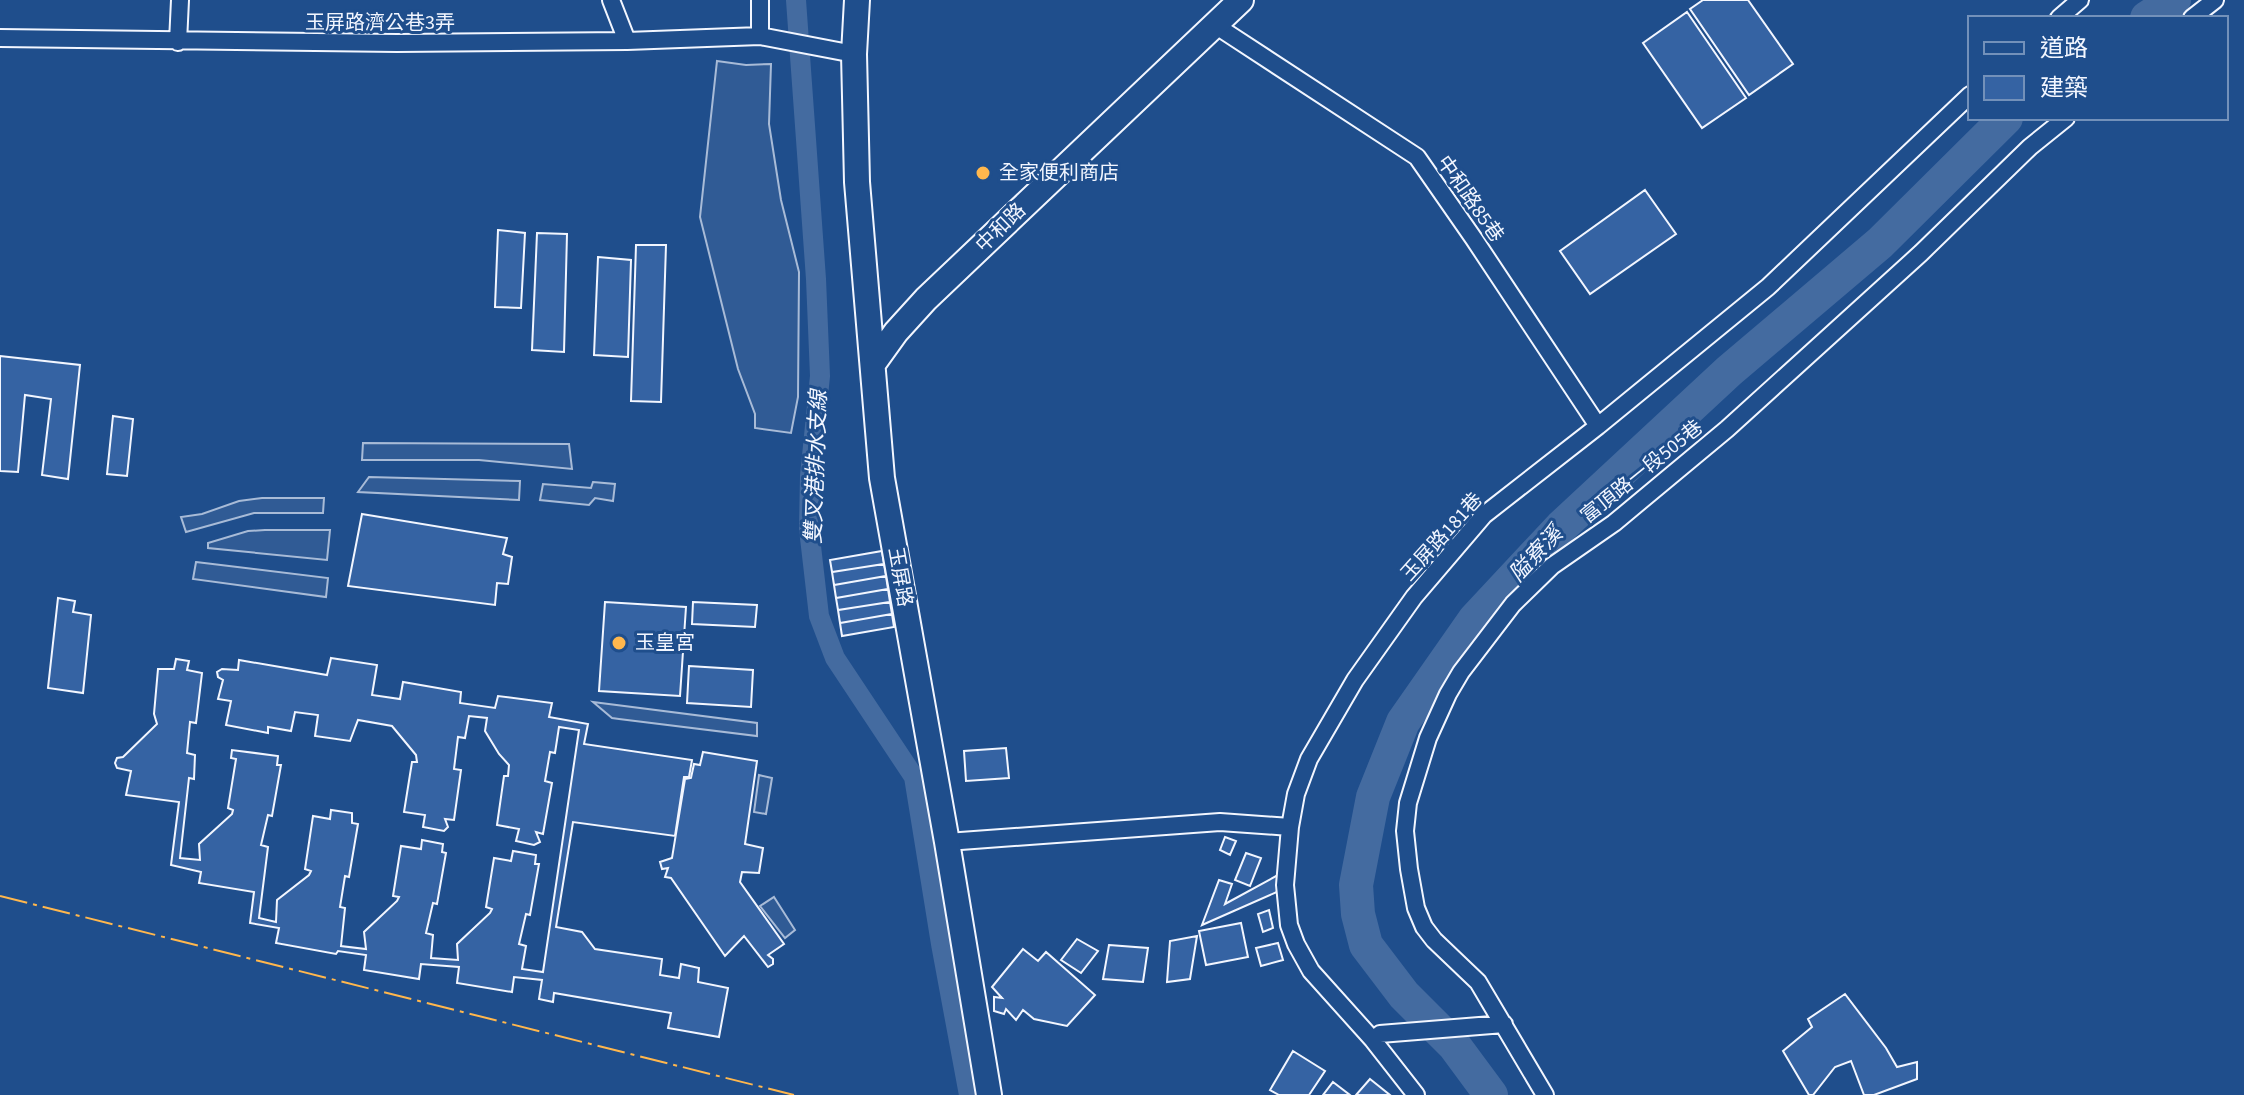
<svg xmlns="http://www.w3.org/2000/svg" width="2244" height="1095" font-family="'Source Sans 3','Noto Sans TC',sans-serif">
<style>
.built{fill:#305b95;stroke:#a8bbd7;stroke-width:2}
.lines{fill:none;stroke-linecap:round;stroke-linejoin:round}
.canal{stroke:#446ba0;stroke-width:20}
.river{stroke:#446ba0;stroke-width:34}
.building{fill:#3563a3;stroke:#f2f6ff;stroke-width:2}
.street-casing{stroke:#f2f6ff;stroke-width:20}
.secondary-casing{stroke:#f2f6ff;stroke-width:28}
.street{stroke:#1f4e8c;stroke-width:16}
.secondary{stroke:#1f4e8c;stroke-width:24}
.power{stroke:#ffb74d;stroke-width:2;stroke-dasharray:28 6 4 6;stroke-linecap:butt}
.poi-dot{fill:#ffb74d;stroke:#1f4e8c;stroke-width:3}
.labels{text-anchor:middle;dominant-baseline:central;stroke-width:6;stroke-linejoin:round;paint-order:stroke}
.street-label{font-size:20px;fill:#f2f6ff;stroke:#1f4e8c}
.poi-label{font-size:20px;fill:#f2f6ff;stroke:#1f4e8c;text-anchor:start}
.water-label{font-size:22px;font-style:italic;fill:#f2f6ff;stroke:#1f4e8c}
</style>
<rect width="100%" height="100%" fill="#1f4e8c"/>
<path class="built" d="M717,61L746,65L771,64L769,124L781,200L799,272L798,397L791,433L755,428V414L738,369L700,217Z
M363,443L569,444L572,469L479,460H362Z
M369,477L520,481L519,500L358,492Z
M593,482L615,484L613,501L595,498L589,505L540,500L543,484L591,488Z
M262,498H324L323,513H254L186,532L181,517L202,514L239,501Z
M265,530H330L327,560L208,548V543L248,531Z
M196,562L328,578L326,597L193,579Z
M593,702L757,723V736L619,719L612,718Z
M759,775L772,778L766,814L754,812Z
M774,897L795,930L785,938L760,906Z"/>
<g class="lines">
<path class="canal" d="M796,0L816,279L820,376L810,476L809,529L819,616L835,658L914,777L941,944L969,1095"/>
<path class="river" d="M2147,18L2174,0
M1491,1095L1454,1045L1404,995L1366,945L1358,914L1356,885L1373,797L1403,722L1475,619L1561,527L1729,371L1880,243L2006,118"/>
</g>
<path class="building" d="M1703,0H1748L1793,64L1749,95L1690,9Z
M1687,12L1746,98L1702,128L1643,43Z
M1645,190L1676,234L1590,294L1560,251Z
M498,230L525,233L521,308L495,307Z
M537,233L567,234L564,352L532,350Z
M636,245H666L661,402L631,401Z
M598,257L631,260L628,357L594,355Z
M0,356L80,365L68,479L42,475L51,399L25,395L18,472L0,471Z
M113,416L133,419L127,476L107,474Z
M362,514L507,538L503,554L512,557L508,584L497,583L495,605L348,586Z
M882,551L884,564L832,572L830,560Z
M884,564L886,576L834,585L832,572Z
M886,576L888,589L836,598L834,585Z
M888,589L890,602L838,610L836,598Z
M58,598L75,601L73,612L91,615L83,693L48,688Z
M605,602L686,607L680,696L599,691Z
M693,602L757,605L755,627L692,624Z
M890,602L892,614L840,623L838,610Z
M892,614L894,627L842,636L840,623Z
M331,658L377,665L372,695L400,699L403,682L461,692L460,703L495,708L498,696L552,703L549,717L588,724L584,744L692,760L689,777H684L675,836L573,822L556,927L582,932L595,949L662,959L660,975L679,978L681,964L699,968L698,982L728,988L719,1037L668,1028L671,1013L554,993L553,1002L539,999L542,980L514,977L512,992L457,983L459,967L421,964L419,979L364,970L366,955L338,951L336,954L276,943L279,928L250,923L254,892L199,883L201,872L171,865L179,802L126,795L131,771L117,768L115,763L117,758L123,757L157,724L154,714L158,669H174L176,659L189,661L187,670L202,673L196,723L190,722L187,753L195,755L194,779L189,778L180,858L200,860L199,844L232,814L233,810L228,808L236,759L231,758L232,750L278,756L277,765H281L272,816L268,815L261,845L268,847L259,918L276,922L277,900L309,875L311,871L305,869L313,816L330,819L331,810L352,813V823L358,824L349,877L345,876L340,907L345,908L341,946L366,949L364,932L397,901L399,897L393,896L401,846L421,849L422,840L443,844L442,852L446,853L437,904L433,903L426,933L433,935L431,958L458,960L457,944L490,913L492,909L486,907L494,858L511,861L513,851L536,855L535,864H539L530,915L526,914L519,944L526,946L522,969L543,972L579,730L559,727L555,753L550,752L545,781L552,783L543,834L536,832L540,842L534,845L516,841L519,829L497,825L504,776H508L509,765L499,754L485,731L487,718L469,716L465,738L458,737L454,769L461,770L454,820L445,819L448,827L444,831L423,827L425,815L404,812L412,762H417L416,755L392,726L358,720L350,741L315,736L318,715L295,712L291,731L268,727V733L226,725L231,701L218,699L223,680L218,677L217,672L222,669L238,670L239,660L327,675Z
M689,666L753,670L751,707L687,703Z
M1006,748L1009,778L966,781L964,751Z
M703,752L757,761L745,844L763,848L759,873L742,872L740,882L784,944L768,955L773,959V964L768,967L744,936L725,956L671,878L665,877L668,868L662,869L660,862L672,858L685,779L691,778L694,764L700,765Z
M1225,837L1236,841L1230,855L1220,850Z
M1246,853L1261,858L1250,886L1235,880Z
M1278,875L1279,891L1202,925L1219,880L1232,884L1225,904Z
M1269,910L1273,928L1263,932L1258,914Z
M1241,923L1248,957L1206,965L1199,931Z
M1197,936L1190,979L1167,982L1170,941Z
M1077,939L1098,951L1081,973L1061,960Z
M1278,943L1283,960L1261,966L1256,948Z
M1109,945L1148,948L1143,982L1103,979Z
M1023,949L1038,961L1046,952L1095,995L1067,1026L1034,1019L1023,1010L1016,1020L1006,1009L1004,1014L994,1011V997L1002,998L992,987Z
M1845,994L1886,1048L1897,1067L1917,1062V1079L1874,1095H1864L1851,1061L1835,1067L1813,1095H1809L1783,1051L1812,1027L1808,1019Z
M1293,1051L1325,1071L1309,1095H1279L1270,1090Z
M1370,1079L1390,1095H1356Z
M1333,1082L1350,1095H1323Z"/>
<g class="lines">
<g class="street-casing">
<path id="street" d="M611,0L627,41
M760,0V36L854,54
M2059,18L2080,0
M2192,18L2215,0
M1215,25L1417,157L1474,239L1598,426
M0,38L397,43L627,41L760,36
M178,42L180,0
M947,842L1220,822L1290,827
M1373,1040L1380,1034L1504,1024
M1416,1095L1373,1040L1311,971L1296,944L1289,925L1285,885L1290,827L1296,794L1309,759L1355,680L1414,597L1484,515L1598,426L1768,287L1970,95
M1545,1095L1478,982L1434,940L1424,927L1416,908L1409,869L1405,831L1408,803L1428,738L1448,694L1461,672L1513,604L1552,566L1614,523L1727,429L1921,253L2030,147L2066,118"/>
</g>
<g class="secondary-casing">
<path id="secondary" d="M857,0L854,54L857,182L882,478L947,842L989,1095
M873,364L896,332L926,299L1241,0"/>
</g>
<use href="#street" class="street"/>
<use href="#secondary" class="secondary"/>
<path class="power" d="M0,896L794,1095"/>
</g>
<g class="poi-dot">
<circle cx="983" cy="173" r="8"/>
<circle cx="619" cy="643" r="8"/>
</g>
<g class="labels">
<g class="street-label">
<text x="380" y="23">玉屏路濟公巷3弄</text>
<text transform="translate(1470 199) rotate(55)">中和路85巷</text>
<text transform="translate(1001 228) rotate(-44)">中和路</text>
<text transform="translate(1642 472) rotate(-39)">富頂路一段505巷</text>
<text transform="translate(1442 537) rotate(-48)">玉屏路181巷</text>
<text transform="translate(900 577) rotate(80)">玉屏路</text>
</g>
<g class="poi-label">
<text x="999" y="173">全家便利商店</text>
<text x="635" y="643">玉皇宮</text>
</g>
<g class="water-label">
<text transform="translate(816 467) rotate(-88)">雙叉港排水支線</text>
<text transform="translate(1536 554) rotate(-47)">隘寮溪</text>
</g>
</g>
<rect x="1968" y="16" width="260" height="104" fill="#1f4e8c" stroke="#7391ba" stroke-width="2"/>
<rect x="1984" y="42" width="40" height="12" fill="#1f4e8c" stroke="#7391ba" stroke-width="2"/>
<text x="2040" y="56" font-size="24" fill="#f2f6ff">道路</text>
<rect x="1984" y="76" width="40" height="24" fill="#3563a3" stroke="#7391ba" stroke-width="2"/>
<text x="2040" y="96" font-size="24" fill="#f2f6ff">建築</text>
</svg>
